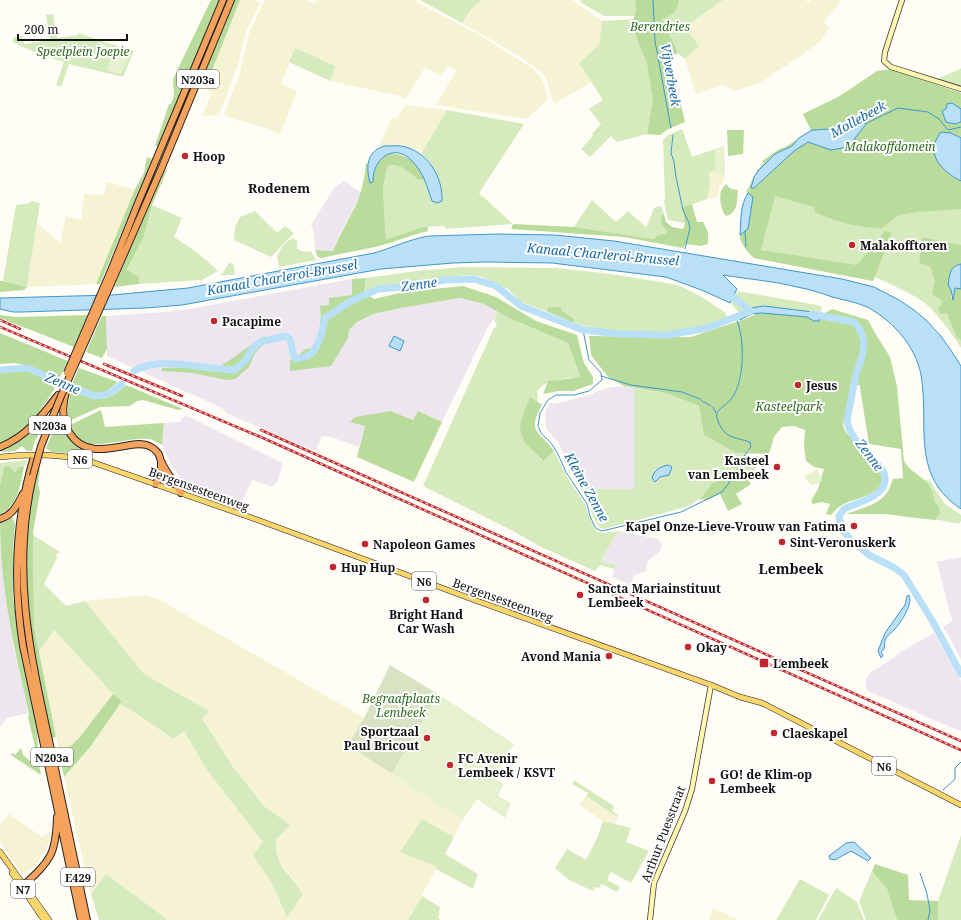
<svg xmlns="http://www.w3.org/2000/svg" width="961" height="920" font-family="'Noto Serif',serif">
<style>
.industrial{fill:#eee6ef}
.farmland{fill:#f6f3d4}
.green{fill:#d5ebbd}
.forest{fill:#b9dc9c}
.cemetery{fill:#d9e3c4}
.pitch{fill:#e6f2cf}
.water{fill:#b9e0f7;stroke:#3f96cf}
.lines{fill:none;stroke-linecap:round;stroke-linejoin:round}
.stream{stroke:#3f96cf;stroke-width:1}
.river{stroke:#b9e0f7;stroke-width:7}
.secondary-casing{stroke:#333;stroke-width:6}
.primary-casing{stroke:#222;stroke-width:6}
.highway-casing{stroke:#222;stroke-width:8}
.secondary{stroke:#fff6b0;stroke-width:4.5}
.primary{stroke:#f9d66b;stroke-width:5}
.highway{stroke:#f5a25d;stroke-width:6}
.rail-casing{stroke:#c4262e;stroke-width:2.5}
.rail{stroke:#fff;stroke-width:1;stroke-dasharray:3;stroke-linecap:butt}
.highway-bridge-casing{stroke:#222;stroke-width:8;stroke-linecap:butt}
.highway-bridge{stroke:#f5a25d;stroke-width:6}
.poi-dot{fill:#c4262e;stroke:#fff;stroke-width:1.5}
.labels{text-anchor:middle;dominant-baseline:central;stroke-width:4;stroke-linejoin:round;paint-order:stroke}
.shield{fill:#fff;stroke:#585858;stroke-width:1}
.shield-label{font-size:11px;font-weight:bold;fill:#111}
.park-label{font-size:12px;font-style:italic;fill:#2f6b1f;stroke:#fff}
.poi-label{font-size:12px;font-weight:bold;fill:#111;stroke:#fff;text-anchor:start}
.street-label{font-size:12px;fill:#111;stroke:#fff}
.water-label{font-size:13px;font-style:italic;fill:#1768a6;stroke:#fff}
.neighbourhood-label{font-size:13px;font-weight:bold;fill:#111;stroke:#fff}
.quarter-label{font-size:14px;font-weight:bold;fill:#111;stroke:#fff}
</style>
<rect width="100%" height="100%" fill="#fffdf5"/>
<path class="industrial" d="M344,181L362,193L340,234L333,251L315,250L314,232L311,225L334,188Z
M352,279V295L329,299V305L320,306V329L314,344L311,348L305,349L299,356L290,360L348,338L349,330L357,322L373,314L401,308L460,298L484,304L498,312L494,319L489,325L442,422L418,411L414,420L391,411L365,426L359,447L331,437L322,436L315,451L228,414L222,408L107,356L106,316L164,312L189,309Z
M624,386L634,388V489H581L570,470L559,444L546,428L545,414L547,408L550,402L554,404L593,394L595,392L611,387Z
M185,415L283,463L278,480L273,487L252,480L240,506L183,483L172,466L162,445L164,423L180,422Z
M619,531L658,539L662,545L660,551L647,562L646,571L634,575L631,585L612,577L616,565L601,563L605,553Z
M0,543L13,646L29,713L7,718L0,727Z
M961,557V660L949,636L943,627L953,621L951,617L937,562Z
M934,633L961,681V731L950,727L868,691L866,688V679L871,672L895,657L894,656Z"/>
<path class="farmland" d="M240,0H256L260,4L246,31L238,65L219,115L202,116L212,92L205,88Z
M265,0H307L315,4L317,0H413L476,33L532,68L540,77L544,84L547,100L527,119L436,105L456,71L448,66L441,76L425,67L406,99L400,96L330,81L335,65L295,48L281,84L297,91L280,135L269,129L225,116L224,114L240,73L249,33Z
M482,0H572L602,21L599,45L579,63L591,82L554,104L545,76L539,70L519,56L462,23L472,8Z
M723,0H806L808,3L811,0H842L823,22L829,27L821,41L799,57L761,82L735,91L723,85L696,94L685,59L699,46L685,27Z
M405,105L447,110L422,153L405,145L379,146L392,117L397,119Z
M724,146L725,173L723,182L719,187L718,196L707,199L710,184L709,172L716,171L715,149Z
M107,182L135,189L96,284L27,287L37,223L60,243L66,216L81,220L84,194L104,195Z
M146,595L160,600L364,718L348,745L448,811L463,819L454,837L422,819L401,852L437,867L408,920H168L106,874L91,894L64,777L90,747L120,704L131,710L172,739L184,731L205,767L220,787L264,842L253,855L273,885L287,918L303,894L293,879L281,864L276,854V840L290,825L264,806L233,767L202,717L209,711L144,674L85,601Z
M54,630L113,694L79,738L60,756L39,652Z
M586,796L617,817L615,824L603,821L579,805Z
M9,814L42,837L52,830L51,838L45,851L35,866L25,873L21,872L16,865L0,842V824Z
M713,908L739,920H709Z"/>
<path class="green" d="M420,0H482L472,8L462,23Z
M581,0H723L685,27L699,46L685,59L678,53L669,57L685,122L668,129L660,135L647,134L617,142L611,136L590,157L581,149L593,136L592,134L601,124L589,109L603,100L579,63L599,45L602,21L634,19L635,16H604L580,2Z
M53,14L57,38L78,35L79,33L104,42L134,51L123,77L69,64L61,87L56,85L64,62L44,56L12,42L14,37L22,36L24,44L50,40L46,15Z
M295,48L336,66L330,81L289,62Z
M961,68V87L937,79L960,69Z
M877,71L961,93V245L922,237L919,263L930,267L956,336L961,341V348C954,336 937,313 926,304C914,294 890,284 875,277L873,281L754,258L747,251L740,240V235L741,215L747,193L754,177L792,146L799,138L811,130L803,114L840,96Z
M447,110L524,124L479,193L513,224L445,229V226L422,227L386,241L383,189L387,167C398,161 410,173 418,180L425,179L432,201L442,195C439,180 435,164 421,154Z
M682,129L692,157L715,149L716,171L709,172L710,184L707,199L682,208L685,223L668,220L664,202L665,197L663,140L668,135Z
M592,200L616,222L628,211L646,227L647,226L654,208L661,206L664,214L661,215L669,232L654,239L574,227Z
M30,201L40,203L27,287L3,281L16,205L30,203Z
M152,205L182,218L174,237C190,247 205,258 218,271L202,280L139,284V277L127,271L144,236Z
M255,211L277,233L285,226L294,233L271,257L234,240L235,227L240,217Z
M294,238L297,241V249L305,252L311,251L316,260L279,267L277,257C280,249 285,241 294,238Z
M230,262L234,265L235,275H221Z
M463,267L557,268L611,274L678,285L700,296L723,311L725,313L727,318C720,320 713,324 706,325C664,338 616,337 574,323L573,319L562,311L549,307L546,311L521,302L508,289L480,276L465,275L411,284L384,286L364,292L366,278L417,271Z
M738,291L817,305L822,307L821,313L764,306L744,310L739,313L731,303Z
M498,312L507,317L568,343L580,376L576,378C562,379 547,379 537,391L538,402L530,398C526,409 517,425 522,437C525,445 537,454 542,461L554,451L571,484L586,505L588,514L597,532L605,533L619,531L605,553L601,562L616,565L615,569L600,565L595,571L541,547L513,531L423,486L494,328L497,326L494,319Z
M634,388L666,393L699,406L704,435L736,453L747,454L759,462C756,471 751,474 741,474L745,462L740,461L732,477L712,483L700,499L686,507L604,529L599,527L592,514L589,499L581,489H634Z
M28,460L24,467H19L15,472L9,466L4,467L0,485V463Z
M901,480H929L945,504L961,515V521L959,524L939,520L903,517Z
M33,535L60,552L56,554L57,558L44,584L66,606L85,601L144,674L209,711L202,718L233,767L264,806L290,825L276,840C274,867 291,873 303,894L287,918L273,885L253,855L263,842L220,787L205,767L184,731L173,739L131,710L120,704L122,701L113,694L54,630L39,652L34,627Z
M574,780L614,806L612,811L618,815L617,817L586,796L588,793L572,784Z
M422,819L454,837L445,854L478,874L473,889L436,869L437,867L400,852Z
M603,821L631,828L626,842L649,851L631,883L611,872L607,880L620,887L617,892L602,884L599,888L595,887L593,891L569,880L555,868L567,849L586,860L598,836Z
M961,835V920H938V901Z
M872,871L887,889L897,920H866L859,901Z
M106,874L168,920H99L91,894Z
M800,879L829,895L816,920H776Z
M836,888L857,902L864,920H818Z
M422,896L440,907L438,918L441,920H408Z"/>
<path class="forest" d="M211,0H220L160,146H155L169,104H171L174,96L173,79Z
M234,0H240L205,88L200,85Z
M635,0H679C676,13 674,14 662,19L678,53L669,57L685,122L668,129L660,135L647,134L653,100L647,63L637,39L633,23L636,9Z
M891,69L961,93V138L951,133L949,175L961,181V209L917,212L899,215L882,228C859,228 836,222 815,212L814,207L775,196L761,250L857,265L885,231L892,233L873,281L754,258C747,251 741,245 740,235L748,228L753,197L748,193L751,188H754L794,151L808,142L831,150L866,123L833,129L811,130L803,114L840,96L877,71Z
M727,130H744L743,154L728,156Z
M799,138L792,146L775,154L758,171L747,193L746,192L758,169L764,163L762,161L781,148H784Z
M389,153C407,154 419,163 425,179L418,180C410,173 398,161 387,167L383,189L386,240L422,227H428V231C410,235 393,243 375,247C357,251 339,254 321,258L318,257L315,250L333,251C340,234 349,219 357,203C362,190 365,176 366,163L368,164L370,182H373C372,169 379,159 389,153Z
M147,157L152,159L100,284H96L135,189L144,173Z
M165,170H167L152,205L144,236L127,270L139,277V284L114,287Z
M726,184L731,189L738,190C737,201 738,213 726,216C721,211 718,195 722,189C723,187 725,185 726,184Z
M692,204L697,222H703L708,232V244L701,246L686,244L683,248L624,237L511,229L513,224L574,227L654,239L658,235L665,234L668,232L662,225L661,215L664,214L666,222L672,227L683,229L685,224L682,208Z
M922,237L961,245V264L955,265L951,290V298L953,299L955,288L961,289V341L956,336L947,313L940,314L938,309L943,301L932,294L935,281L930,267L919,263Z
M366,278L364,292L374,299L404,292L463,286L496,297L536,321L577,335L584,363L593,377V384L573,391H558L543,394L548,381L576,378L580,376L568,343L507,317L484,304L460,298L401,308L373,314L357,322L349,330L348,338L331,366L290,371V360L298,356L305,349L311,348C321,336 321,320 320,306L329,305V298L352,295V279Z
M0,281H3L27,287L24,290L0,292Z
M549,307H560L562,311L574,319V323L546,311Z
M832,309L868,320L875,333L890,357L897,386L904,461C913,477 933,477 934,501L939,507L940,513L935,520L885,514H846C859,509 880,505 888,491C890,488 891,483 893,479L903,478L901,449L869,444L860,388V385L851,386L843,425L845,431L883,476C883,496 856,497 842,505C838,507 834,512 831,515L826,514L830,504L822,502L813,504L811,501L818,489L824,469L814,467L806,461L804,446L805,430L794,426L782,427L774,437L769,454L736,453L704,435L699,406L666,393L624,386L608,377L591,355L589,336L691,337L745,319L763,311L818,317Z
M0,315L16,317L88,315L74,347L0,318Z
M102,316H106L107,349L102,358L86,352Z
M0,333L68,361L59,379L24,365L14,363L0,364Z
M265,336L266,342L255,353L249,367L235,379L227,380L192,373L162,371V368L194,367L221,369L223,364C238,356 249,344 265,336Z
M79,368L118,382L108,390L98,394L72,384Z
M26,369L48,380L47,383L55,388L34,420L19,434L0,444V371Z
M126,385L183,409L178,410L143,400L137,401L130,406L100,407L69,421C67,410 68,402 71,391C96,400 105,405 126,385Z
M530,397L542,405C526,433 540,431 554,451L543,461C537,454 525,445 522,437C516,425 526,409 530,397Z
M101,410L105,427L164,423L162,445C157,442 152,439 148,439C131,437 96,449 83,442C77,439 73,431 70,425Z
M391,411L413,420L418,411L442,422L414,482L357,457L365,426L350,422L355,417Z
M61,413C68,431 68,440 85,450L86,454L52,452L46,448Z
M39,424L42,426L37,438L35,440L32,451H27L22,446L15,451L0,452L1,449L14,444Z
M740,461L745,462L742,474H749V481L751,484L736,494L742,504L728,511L720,494L707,500L700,499L712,483L732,477Z
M9,466L15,472L19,467H24C21,482 17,509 0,514V485L4,467Z
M39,468L40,470L38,484L40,493L33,532L34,627L56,737L52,738C44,700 34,663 29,625C22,579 26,512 39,468Z
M12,517L15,523L13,551V597L19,641L37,732L38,751H36L28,717L29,713C14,650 0,585 0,521Z
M113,694L122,701L90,747L64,777L60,756L79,738Z
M21,748L23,755L30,761L38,758L41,775L11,755L12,753L15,755Z
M875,864L908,875L909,900L938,901V920H897L887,889L872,871Z"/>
<path class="cemetery" d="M390,665L438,694L392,774L348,745L364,718Z"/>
<path class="pitch" d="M99,42L114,48L111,56L96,51Z
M116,47L130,52L121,75L107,70Z
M724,146L725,173L716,175L715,149Z
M817,469L822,480L817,484L811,485L804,476Z
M438,694L514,744L494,778L504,784L498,796L511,803L505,818L477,799L463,819L448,811L392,774Z"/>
<path class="water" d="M952,103L961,109V122L955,124L946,122L942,111L946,109L947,104Z
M867,123L848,147L831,150L808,142L794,151L754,188H751L754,177L758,171L775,154L792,146L799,138L812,130L833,129Z
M941,132L951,133L961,138V181C947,174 930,161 935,143C936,139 939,135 941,132Z
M384,146C391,146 400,145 406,147C429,154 443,178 442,201L437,203L432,201C427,186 423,171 411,160C393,142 372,160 373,182L370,183C366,167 366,152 384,146Z
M748,193L753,197L748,229L740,235C741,221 740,205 748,193Z
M497,234L555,235L614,241L842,279L874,287L899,300L914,310L926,320L940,335L950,349L961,366V509C912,476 928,431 922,382C919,350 895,322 867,307C856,302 844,300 832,297C821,293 809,289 797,287C773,281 747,279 723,275L737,289L730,303L704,291L666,277L552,263L485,262L453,263L381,269L182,305L146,308L22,312H13L0,309V298L112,295L188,288L374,253C392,248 410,239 429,236Z
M961,264V289L955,288L953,300L951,290L948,285C950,275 949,266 961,264Z
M764,306L821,313L819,321H814L807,317L762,313L751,314L740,320L739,313L751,308Z
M394,336L404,341L400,351L389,346Z
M668,465L672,467L669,475L660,477L655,482L652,478C654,470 660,467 668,465Z
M909,595C913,605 901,622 895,629C892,632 888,635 886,638C883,643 887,648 881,652L883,656L881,658L878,651L885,633L905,605L907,596Z
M854,842L871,858L868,861L851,851L835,860L830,859L829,856L846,843Z"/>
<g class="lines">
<path class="stream" d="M653,0L655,41L671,128
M867,123L898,108L928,112L939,119L948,130L961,127
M673,135L671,153L674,162L676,177L683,210L689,223L690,228L685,249
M745,231L746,247
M736,318C745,337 745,380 732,398C729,403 718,409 717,413C716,415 717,419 718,421C725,439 735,437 750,442L751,447L748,450
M583,330L589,360L601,373L602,380L589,391L574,395H556L548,400L540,413L538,426L541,433L551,443L557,452L566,472L587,504L590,516L594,525L597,529L602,531L681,512L722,492L742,466L744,456L747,452
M601,376L631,385L682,392L700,399L702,401L711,406
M713,407L716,413
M943,790L955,779V768L961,762
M920,873L927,894L930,910L928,920"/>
<path class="river" d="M734,298L751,311
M812,314L854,322L860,330L864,341L863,353L856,374L847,420C848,437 872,458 883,470C894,495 860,501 844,509L839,516L841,526L845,533L851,540L869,555L893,567L904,575L933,622L961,674
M0,370L27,368L94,396C108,396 112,392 122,384
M134,371C160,355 205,370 235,370L245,361L252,349L260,342L286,336L288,337C294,343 290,353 296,359C301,358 307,357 311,354C319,346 323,329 325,318L351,301L378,289L415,286L445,280L474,279L496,286L521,306L583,330L619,334L667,335L708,328L748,312"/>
<g class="secondary-casing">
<path id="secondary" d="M902,0L885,52L884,61L891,67L961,89
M650,920L654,883L685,811L692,789L711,685"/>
</g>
<g class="primary-casing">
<path id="primary" d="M0,457C29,454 57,454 86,460L255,519L480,602L711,685L740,697L762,703L961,805
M0,852L49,920
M12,873L44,920"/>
</g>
<g class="highway-casing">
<path id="highway" d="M112,268L138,203L223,0
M117,270L162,167L231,0
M68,385C63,401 60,417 69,432C83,456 108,449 130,445C137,444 145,443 151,447C154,448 156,451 158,453C160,456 160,459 161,461C166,473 175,482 181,493
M0,447C26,437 42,416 58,395
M33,460C15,521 13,583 23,646L81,920
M33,476C11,570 30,654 50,745C62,804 75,862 87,920
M156,484L161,469V461
M0,519C13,515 17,505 23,494
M23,888L24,885C51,860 56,854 57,817"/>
</g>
<use href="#secondary" class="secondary"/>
<use href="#primary" class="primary"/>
<use href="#highway" class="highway"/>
<g class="rail-casing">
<path id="rail" d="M0,320L20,329
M0,327L263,438L961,750
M104,364L182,396
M261,430L961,741"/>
</g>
<use href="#rail" class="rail"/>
<g class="highway-bridge-casing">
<path id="highway-bridge" d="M67,373L112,268
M33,476L41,446L61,396L117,270"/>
</g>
<use href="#highway-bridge" class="highway-bridge"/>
</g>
<g class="poi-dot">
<circle cx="185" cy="156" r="4"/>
<circle cx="852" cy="245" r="4"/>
<circle cx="214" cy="321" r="4"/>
<circle cx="798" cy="385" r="4"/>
<circle cx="777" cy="467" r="4"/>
<circle cx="854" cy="526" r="4"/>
<circle cx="782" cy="542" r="4"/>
<circle cx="365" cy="544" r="4"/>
<circle cx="333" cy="567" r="4"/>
<circle cx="580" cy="595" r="4"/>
<circle cx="426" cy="600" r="4"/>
<circle cx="688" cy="647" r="4"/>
<circle cx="609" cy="656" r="4"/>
<rect x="759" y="658" width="10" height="10" rx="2"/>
<circle cx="774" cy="733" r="4"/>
<circle cx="427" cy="738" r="4"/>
<circle cx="450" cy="765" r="4"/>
<circle cx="712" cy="781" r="4"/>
</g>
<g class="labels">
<g class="shield">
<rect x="177" y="70" width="42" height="18" rx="3"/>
<rect x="29" y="416" width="42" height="18" rx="3"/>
<rect x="68" y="450" width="24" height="18" rx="3"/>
<rect x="412" y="572" width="24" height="18" rx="3"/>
<rect x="31" y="748" width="42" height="18" rx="3"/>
<rect x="872" y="757" width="24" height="18" rx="3"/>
<rect x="61" y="868" width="34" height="18" rx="3"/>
<rect x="11" y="880" width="24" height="18" rx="3"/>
</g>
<g class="shield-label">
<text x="198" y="79">N203a</text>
<text x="50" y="425">N203a</text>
<text x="80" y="459">N6</text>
<text x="424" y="581">N6</text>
<text x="52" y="757">N203a</text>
<text x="884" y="766">N6</text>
<text x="78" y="877">E429</text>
<text x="23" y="889">N7</text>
</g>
<g class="park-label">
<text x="660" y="26">Berendries</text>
<text x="83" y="51">Speelplein Joepie</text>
<text x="890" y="146">Malakoffdomein</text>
<text x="789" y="406">Kasteelpark</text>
<text x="401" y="698">Begraafplaats<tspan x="401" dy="14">Lembeek</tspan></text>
</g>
<g class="poi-label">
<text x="193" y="156">Hoop</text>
<text x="860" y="245">Malakofftoren</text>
<text x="222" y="321">Pacapime</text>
<text x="806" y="385">Jesus</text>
<text x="769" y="460" text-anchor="end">Kasteel<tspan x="769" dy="14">van Lembeek</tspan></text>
<text x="846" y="526" text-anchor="end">Kapel Onze-Lieve-Vrouw van Fatima</text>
<text x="790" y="542">Sint-Veronuskerk</text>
<text x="373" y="544">Napoleon Games</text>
<text x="341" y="567">Hup Hup</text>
<text x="588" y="588">Sancta Mariainstituut<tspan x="588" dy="14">Lembeek</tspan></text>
<text x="426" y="614" text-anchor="middle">Bright Hand<tspan x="426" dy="14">Car Wash</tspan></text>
<text x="696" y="647">Okay</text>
<text x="601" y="656" text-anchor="end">Avond Mania</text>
<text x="773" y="663">Lembeek</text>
<text x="419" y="731" text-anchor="end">Sportzaal<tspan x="419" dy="14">Paul Bricout</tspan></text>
<text x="782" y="733">Claeskapel</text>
<text x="458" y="758">FC Avenir<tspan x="458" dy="14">Lembeek / KSVT</tspan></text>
<text x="720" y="774">GO! de Klim-op<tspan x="720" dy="14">Lembeek</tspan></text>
</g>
<g class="street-label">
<text transform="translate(199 489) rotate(20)">Bergensesteenweg</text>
<text transform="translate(503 600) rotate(20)">Bergensesteenweg</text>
<text transform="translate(663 834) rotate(-69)">Arthur Puesstraat</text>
</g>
<g class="water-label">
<text transform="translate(671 75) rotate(80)">Vijverbeek</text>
<text transform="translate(858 119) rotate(-29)">Mollebeek</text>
<text transform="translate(603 254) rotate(5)">Kanaal Charleroi-Brussel</text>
<text transform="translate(282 277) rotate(-10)">Kanaal Charleroi-Brussel</text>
<text transform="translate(419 284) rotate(-8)">Zenne</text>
<text transform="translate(63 383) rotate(23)">Zenne</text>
<text transform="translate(870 455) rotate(53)">Zenne</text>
<text transform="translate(587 487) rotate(61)">Kleine Zenne</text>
</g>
<g class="neighbourhood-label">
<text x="279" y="188">Rodenem</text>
</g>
<g class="quarter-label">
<text x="791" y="568">Lembeek</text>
</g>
</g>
<path d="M18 34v6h109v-6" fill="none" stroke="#111111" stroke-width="2"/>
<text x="24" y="34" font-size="12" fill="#111111" stroke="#ffffff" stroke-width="3" paint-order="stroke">200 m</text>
</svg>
